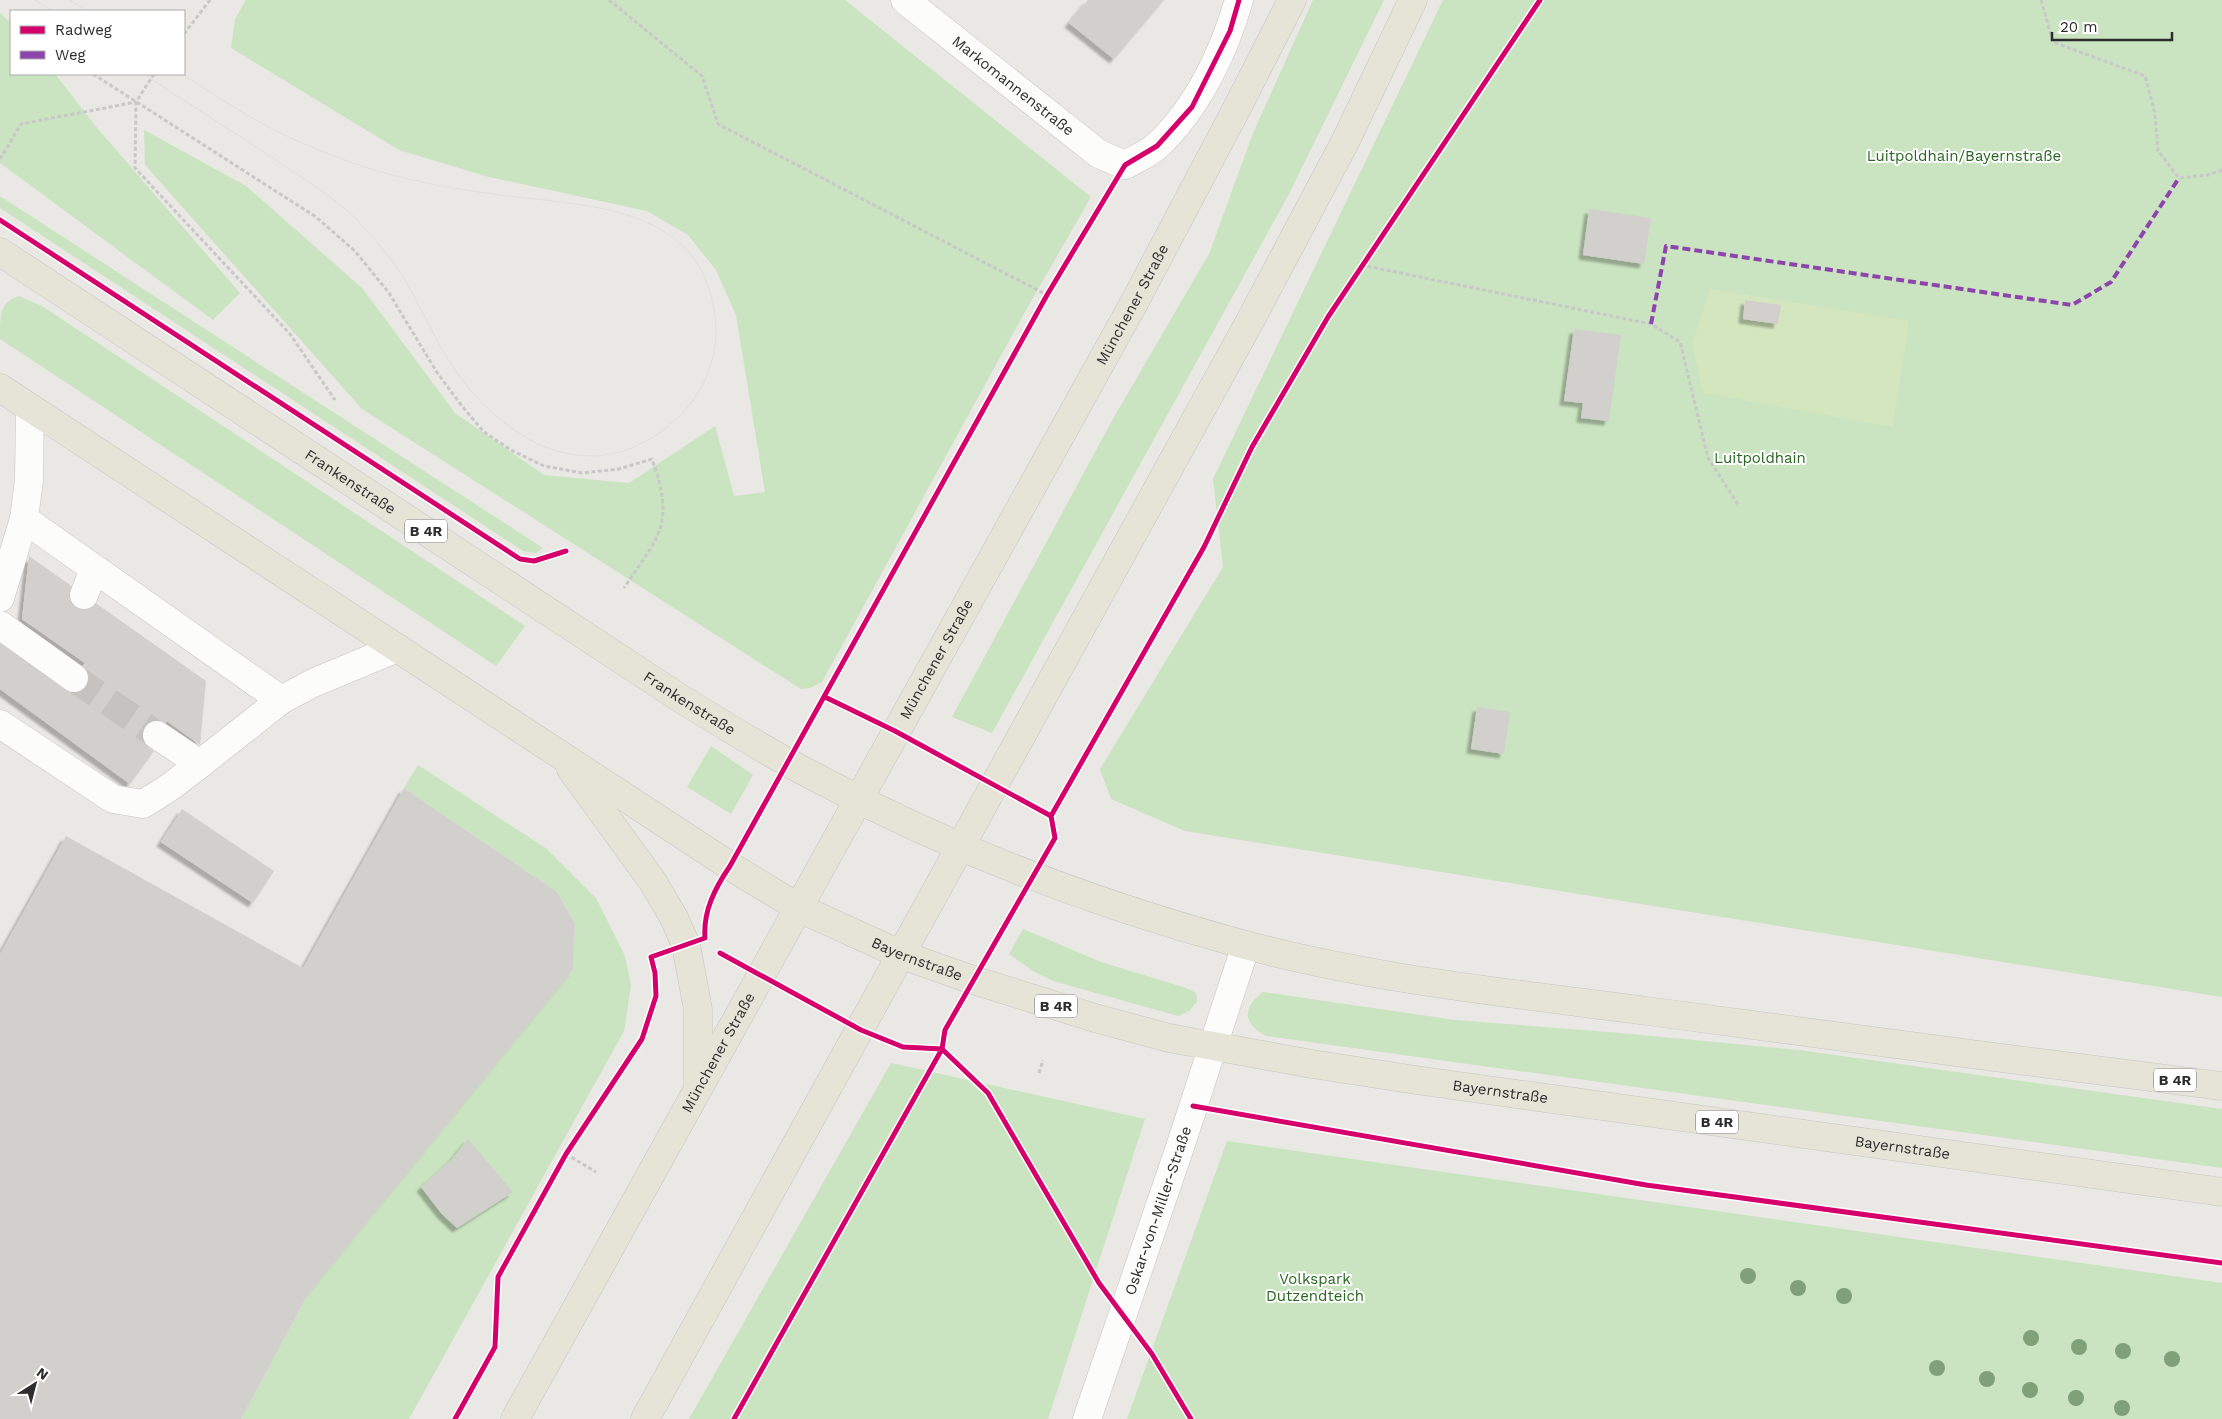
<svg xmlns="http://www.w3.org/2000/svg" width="2222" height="1419" font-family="'Work Sans',sans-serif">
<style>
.green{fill:#cae3c0}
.pitch{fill:#d3e6be}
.building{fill:#d2d0cd;filter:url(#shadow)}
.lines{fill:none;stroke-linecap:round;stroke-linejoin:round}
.minor-tunnel{stroke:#c4c3bf;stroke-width:28;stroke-dasharray:28 14;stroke-linecap:butt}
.minor-casing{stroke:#c4c4c3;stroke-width:29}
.major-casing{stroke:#c6c5c3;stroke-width:29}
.path{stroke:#c8c8c8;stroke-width:3;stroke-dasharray:4 2.5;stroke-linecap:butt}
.minor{stroke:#fcfcfb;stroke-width:28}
.major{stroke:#e6e4d7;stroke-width:28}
.tram{stroke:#dfdfe0;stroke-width:1}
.quiet{stroke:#8e44ad;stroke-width:4;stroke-dasharray:8 4;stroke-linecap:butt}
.cycleway-casing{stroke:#fff;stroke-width:8}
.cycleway{stroke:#d6006c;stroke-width:5}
.tree{fill:#7fa079}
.labels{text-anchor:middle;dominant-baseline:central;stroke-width:4;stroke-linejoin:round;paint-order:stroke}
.shield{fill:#fff;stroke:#6c6c6c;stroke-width:1}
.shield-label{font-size:14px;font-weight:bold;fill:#2d2d2d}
.street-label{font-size:15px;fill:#2d2d2d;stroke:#fff}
.park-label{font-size:15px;fill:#286621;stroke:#fff}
</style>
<defs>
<filter id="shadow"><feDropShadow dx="-4.5" dy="4.5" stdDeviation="1" flood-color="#0004"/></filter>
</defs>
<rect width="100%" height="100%" fill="#eae8e4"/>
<path class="green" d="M246,0H845L1091,197L1026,310L822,682L810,688L801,689L362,409L145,165L144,130L246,186L362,288L455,413L544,475L629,483L715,426L734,496L765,492L736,315L716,270L688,235L647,211L489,177L399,150L231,48L235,19Z
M1313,0H1384L1289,194L992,733L952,717L1114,417L1209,254L1253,133Z
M1443,0H2222V997L1185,831L1111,799L1100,769L1223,567L1213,479Z
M0,13L11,23V74H55L98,129L240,293L213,320L0,163Z
M0,196L543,548L536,553L523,551L0,208Z
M19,296L42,306L525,626L496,666L0,339C0,315 0,302 19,296Z
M711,746L753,775L731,814L687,787Z
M418,765L547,849L596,898L625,956L631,986L624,1031L409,1419H241L308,1294L573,970L575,924L557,892L404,788Z
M1023,929L1101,962L1186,988L1196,993L1197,1002L1189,1011L1178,1016L1053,981L1033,971L1009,954Z
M1263,992L1455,1020L1621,1033L1799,1050L2222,1109V1168L1266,1036C1243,1024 1242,1007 1263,992Z
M891,1063L1145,1119L1048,1419H689Z
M1227,1141L2222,1283V1419H1127Z"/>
<path class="pitch" d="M1710,289L1909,321L1893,427L1703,393L1692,344Z"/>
<path class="building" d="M1088,0H1164L1114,59L1069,23Z
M1589,209L1651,218L1644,264L1583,255Z
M1745,300L1781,305L1778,324L1743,319Z
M1574,329L1621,335L1609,421L1581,418L1583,403L1564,401Z
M29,556L206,681L200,745L167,721L148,747L154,751L130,784L0,689V644L2,641L66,688L85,663L22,619Z
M1477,707L1510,712L1504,754L1471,749Z
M404,788L557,892L575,924L573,970L308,1294L241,1419H0V954L66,836L303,968Z
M182,809L274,871L253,903L161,842Z
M468,1139L513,1192L457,1228L442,1214L421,1187L452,1159Z"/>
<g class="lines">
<path class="minor-tunnel" d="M74,678L157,735"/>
<g class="minor-casing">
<g id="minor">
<path id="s1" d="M905,0L1099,154L1125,165C1136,159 1150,153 1158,145C1198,107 1224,52 1239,0"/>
<path d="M24,519L281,700"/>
<path d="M84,595L94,569"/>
<path d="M0,598L24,519L29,480L30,408"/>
<path d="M0,625L74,678"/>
<path d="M0,724L113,799L143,804L170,787L200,764"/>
<path d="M157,735L200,764L281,700L313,683L397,648"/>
<path id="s2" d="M1087,1419L1180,1147L1246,945"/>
</g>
</g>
<g class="major-casing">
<g id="major">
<path id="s3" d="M0,252L683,700C727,727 770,754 815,777C950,849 1095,904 1242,944C1374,980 1512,993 1647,1011C1839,1037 2030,1062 2222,1086"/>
<path id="s4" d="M0,388L730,866L799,908L902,955L973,980L1095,1018L1169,1038L1312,1064L1416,1080L2222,1192"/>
<path d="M571,769L653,882L674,918L686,945L698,1010V1084"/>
<path id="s5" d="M515,1419L1134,303L1237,108L1292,0"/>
<path d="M645,1419L1250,321L1346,140L1413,0"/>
</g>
</g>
<path class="path" d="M609,0L702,76L718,124L1047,295
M2041,0L2053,42L2145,76L2155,113L2158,151L2179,178L2208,175L2222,170
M10,19L11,20
M184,34L210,0
M93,74L316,217L355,251L389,293L436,371L461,405L484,432L511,450L544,466L582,473L619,469L652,459C675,525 660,534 624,588
M154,74L136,102L135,168L290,334L335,400
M0,159L21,124L136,102
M1361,265L1651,324L1680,342L1708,458L1739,506
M1039,1073L1043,1060
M566,1154L596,1172"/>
<use href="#minor" class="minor"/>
<use href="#major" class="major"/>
<path class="tram" d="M35,0L52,11
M70,0L87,11
M144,74C187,103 232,131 276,160C302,178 329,194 352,215C372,235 391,257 406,282C423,311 436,342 455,370C487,417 544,463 604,455C639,451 673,428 693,400C714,372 720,338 713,304C693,203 581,206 501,195C461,190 420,183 381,172C335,158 290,140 249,116C226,103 204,88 182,74"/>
<path class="quiet" d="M1651,324L1666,246L2072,305L2111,282L2179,178"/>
<g class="cycleway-casing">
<path id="cycleway" d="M0,220L520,559L534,561L566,551
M825,697L895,731L1051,816
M720,953L861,1030L903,1047L942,1049
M942,1049L988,1093L1099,1283L1152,1354L1191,1419
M1193,1106L1646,1185L2222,1263
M455,1419L495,1347L498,1277L566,1154L642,1039L656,996L655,973L651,957L705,938C703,911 715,888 730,866L1047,295L1125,165L1157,146L1192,107L1230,31L1239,0
M734,1419L942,1049L945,1030L1055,838L1051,816L1204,547L1252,447L1328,317L1540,0"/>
</g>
<use href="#cycleway" class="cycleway"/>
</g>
<g class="tree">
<circle cx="1748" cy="1276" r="8"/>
<circle cx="1798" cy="1288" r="8"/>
<circle cx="1844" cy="1296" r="8"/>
<circle cx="2031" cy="1338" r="8"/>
<circle cx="2079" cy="1347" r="8"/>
<circle cx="2123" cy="1351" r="8"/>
<circle cx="2172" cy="1359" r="8"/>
<circle cx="1937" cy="1368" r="8"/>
<circle cx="1987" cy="1379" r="8"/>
<circle cx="2030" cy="1390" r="8"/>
<circle cx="2076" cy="1398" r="8"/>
<circle cx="2122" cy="1408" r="8"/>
</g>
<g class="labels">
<g class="shield">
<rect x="405" y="519.5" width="42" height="23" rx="4"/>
<rect x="1035" y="994.5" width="42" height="23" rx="4"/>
<rect x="2154" y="1068.5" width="42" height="23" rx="4"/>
<rect x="1696" y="1110.5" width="42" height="23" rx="4"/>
</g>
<g class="shield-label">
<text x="426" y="531">B 4R</text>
<text x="1056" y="1006">B 4R</text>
<text x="2175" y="1080">B 4R</text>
<text x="1717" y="1122">B 4R</text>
</g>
<g class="street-label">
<text stroke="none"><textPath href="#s1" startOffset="138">Markomannenstraße</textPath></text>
<text stroke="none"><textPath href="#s5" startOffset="1274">Münchener Straße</textPath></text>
<text stroke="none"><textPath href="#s3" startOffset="419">Frankenstraße</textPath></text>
<text stroke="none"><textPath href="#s5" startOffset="869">Münchener Straße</textPath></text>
<text stroke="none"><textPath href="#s3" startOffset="824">Frankenstraße</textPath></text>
<text stroke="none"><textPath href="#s4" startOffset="1082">Bayernstraße</textPath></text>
<text stroke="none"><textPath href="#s5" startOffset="419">Münchener Straße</textPath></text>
<text stroke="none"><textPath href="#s4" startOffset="1682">Bayernstraße</textPath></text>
<text stroke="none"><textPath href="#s4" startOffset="2088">Bayernstraße</textPath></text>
<text stroke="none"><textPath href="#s2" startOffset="220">Oskar-von-Miller-Straße</textPath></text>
</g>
<g class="park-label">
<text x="1964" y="156">Luitpoldhain/Bayernstraße</text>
<text x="1760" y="458">Luitpoldhain</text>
<text x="1315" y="1279">Volkspark<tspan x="1315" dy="17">Dutzendteich</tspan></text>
</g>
</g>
<rect x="10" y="10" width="175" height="65" fill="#ffffff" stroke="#ababab"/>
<rect x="20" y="26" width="25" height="8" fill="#d6006c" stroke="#ababab"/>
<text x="55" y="35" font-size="15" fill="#2d2d2d">Radweg</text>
<rect x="20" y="51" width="25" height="8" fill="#8e44ad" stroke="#ababab"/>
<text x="55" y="60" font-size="15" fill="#2d2d2d">Weg</text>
<g transform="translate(35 1384) rotate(36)" stroke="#ffffff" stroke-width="4" paint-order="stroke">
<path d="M0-4L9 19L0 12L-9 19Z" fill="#2d2d2d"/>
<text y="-8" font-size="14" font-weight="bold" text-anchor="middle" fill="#2d2d2d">N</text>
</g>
<path d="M2052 32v8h120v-8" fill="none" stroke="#2d2d2d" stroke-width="2.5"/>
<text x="2060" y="32" font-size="15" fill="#2d2d2d" stroke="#ffffff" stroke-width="4" paint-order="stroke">20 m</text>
</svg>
